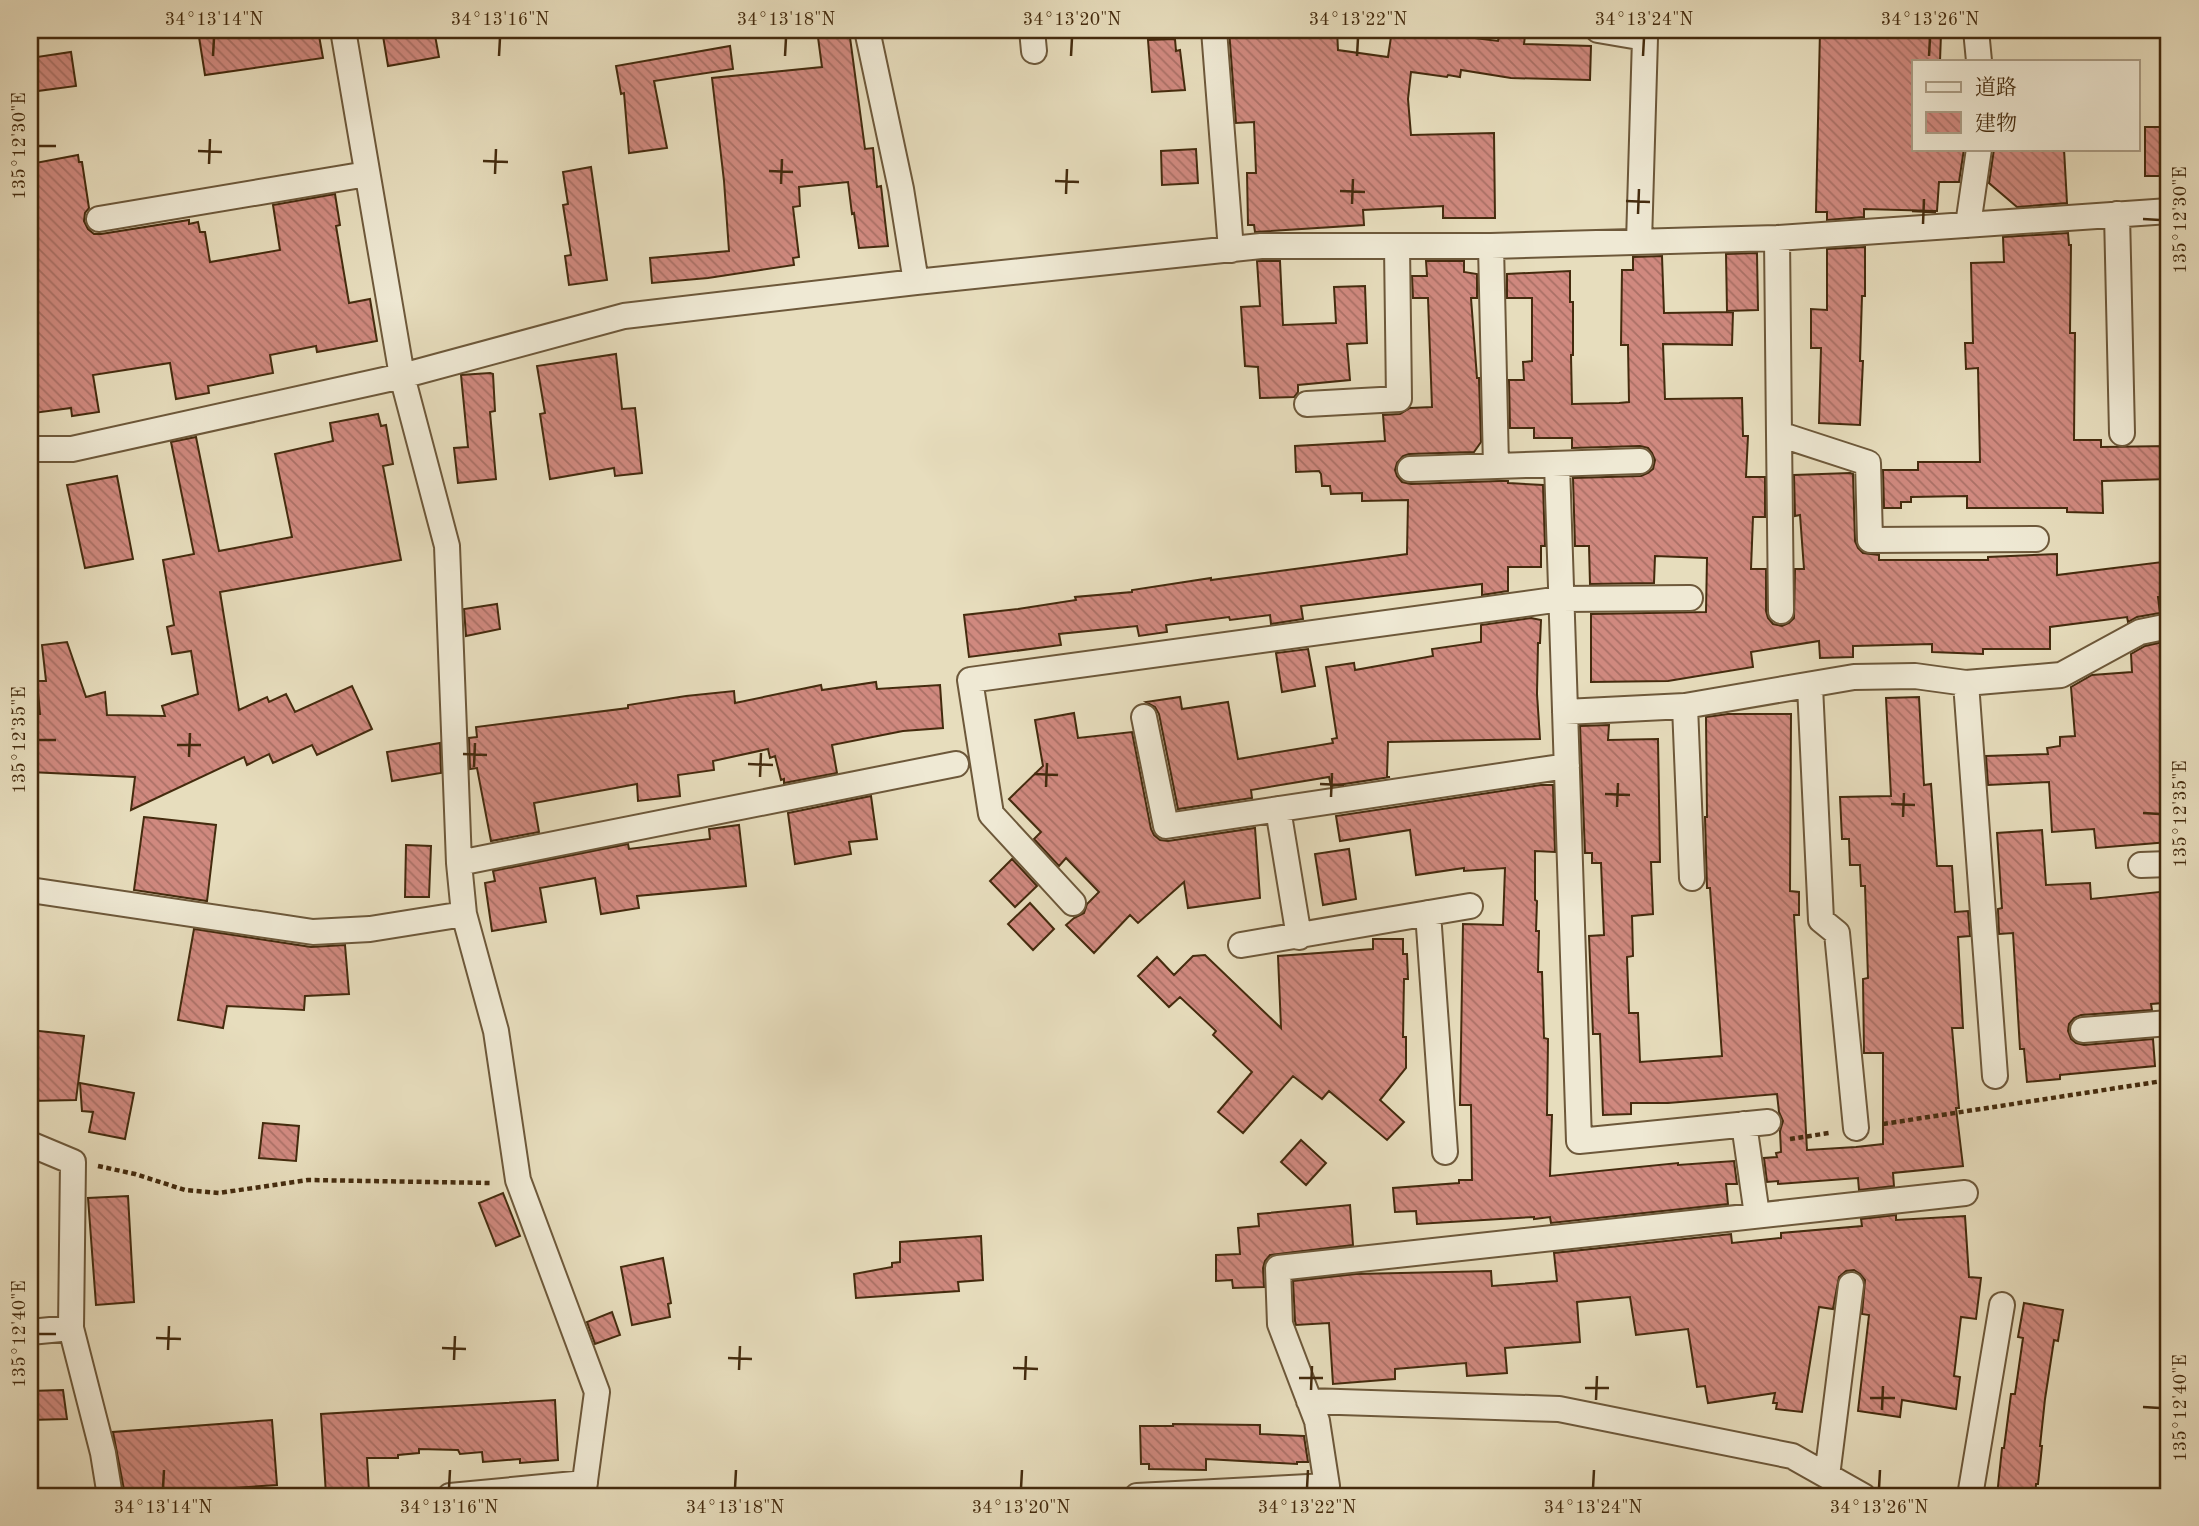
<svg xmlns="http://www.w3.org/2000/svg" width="2199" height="1526" font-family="'Old Standard TT','Noto Serif JP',serif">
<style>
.building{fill:url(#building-back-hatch);stroke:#442b0e;stroke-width:2}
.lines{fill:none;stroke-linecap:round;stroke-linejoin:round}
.minor-casing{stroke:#6d583a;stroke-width:28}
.path{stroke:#442b0e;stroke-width:4.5;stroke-dasharray:5 3.5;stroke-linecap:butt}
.minor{stroke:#efe9d4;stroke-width:24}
.ticks{fill:none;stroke:#442b0e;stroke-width:2.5}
.neatline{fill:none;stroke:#442b0e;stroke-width:2.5}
.ticks-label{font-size:18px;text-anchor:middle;fill:#442b0e}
</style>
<defs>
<pattern id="building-back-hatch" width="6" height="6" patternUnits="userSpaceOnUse" patternTransform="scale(1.75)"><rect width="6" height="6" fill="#d0897f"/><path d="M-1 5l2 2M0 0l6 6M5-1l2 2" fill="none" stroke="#aa7066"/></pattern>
</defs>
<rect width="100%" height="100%" fill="#e7ddbd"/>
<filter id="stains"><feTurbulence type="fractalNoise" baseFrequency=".00286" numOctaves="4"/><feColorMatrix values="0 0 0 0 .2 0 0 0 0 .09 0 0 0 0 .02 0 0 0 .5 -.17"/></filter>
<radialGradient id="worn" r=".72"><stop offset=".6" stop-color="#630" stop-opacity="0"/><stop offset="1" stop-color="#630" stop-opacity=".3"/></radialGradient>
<path class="building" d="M250,30H318L323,58L205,75L199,37Z
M382,30H434L439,57L388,66Z
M817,30H849L865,149L873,148L877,187L881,186L888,246L859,248L854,213L852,214L848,182L799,187L800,206L793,207L799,257L793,258L794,265L708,278L652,283L650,258L729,251L724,181L712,78L822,67Z
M1229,30H1337L1338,50L1388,57L1392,30H1409L1498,41L1500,32L1525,36L1524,44L1591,46L1590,80L1511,78L1461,70L1460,77L1448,75L1447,77L1411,72L1408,99L1411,135L1494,133L1495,218H1443V206L1363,210L1364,225L1255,232L1254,225H1248L1247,173H1256L1254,122L1236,123Z
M1820,30L1941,34L1940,61H1914V149H1964L1959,182H1939L1937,211L1864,209V217L1827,220V212H1816Z
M1175,39L1176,51L1180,50L1185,90L1152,92L1148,40Z
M730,46L733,69L654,81L667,148L629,153L624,93L621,94L616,66Z
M71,52L76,86L30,92V58Z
M2145,127H2169V176H2145Z
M1196,149L1198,183L1162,185L1161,151Z
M1994,149H2064L2067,203L2017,207L1989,183Z
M78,155L79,162H82L89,208L85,213L84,221L88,229L94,234H101L189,220V224L198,222L200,232H205L210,262L280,250L273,205L335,194L340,225L336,226L349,303L370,299L377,341L317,352L316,346L270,355L273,373L208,386L209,393L176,399L170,363L93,375L99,412L72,416L71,408L34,413L30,386V164Z
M591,167L607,280L569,285L565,256L571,255L563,205L568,204L563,172Z
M2068,233L2069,245H2071L2070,333H2075L2074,440H2101V447L2169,446V479L2102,481L2103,513L2067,512V508H1967V496L1911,497V502H1901V508H1884L1883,470H1918V462H1980L1978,368L1966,369L1965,343H1973L1971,263L2004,262L2003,237Z
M1865,247V296H1862L1860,361H1863L1860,425L1819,423L1821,348H1811V309L1827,310V249Z
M1757,253L1758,310L1727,311L1726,254Z
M1662,256L1664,313L1733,312L1732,345L1663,344L1665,399L1742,398L1743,436H1748L1746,477H1765V517H1753L1751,569H1766V611L1768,618L1773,624L1782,626L1789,623L1794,618L1795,569H1804L1800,515L1795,516L1794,475L1850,473L1853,474L1855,541L1858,548L1863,553L1879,555V560H1988V557L2057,554V575L2162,562L2164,597H2158L2160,613L2137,617L2128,622L2127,617L2050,627V649H1983V654L1932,652V644L1853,646V657L1820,658L1819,641L1751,652L1753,667L1668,681L1591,682V614L1706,612L1707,558L1655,556L1654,583L1590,584L1589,546H1575L1573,478L1641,476L1648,473L1653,469L1655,460L1652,453L1648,448L1640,446L1572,448V438H1534V428H1510L1509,380H1524L1523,362L1532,361V298H1507V274L1570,271V302H1573V355H1571L1572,404L1619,403L1629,402L1628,345H1621L1622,270H1633V257Z
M1257,261H1280L1283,325L1336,323L1334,287L1365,286L1367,343L1347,344L1350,380L1298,385V392L1294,397L1260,398L1258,367L1245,366L1241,307L1260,306Z
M1426,261H1464V272L1477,274V298H1471L1477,378H1479L1481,442L1474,452L1409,454L1403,456L1397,463L1395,470L1397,476L1402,482L1411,484L1500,481H1508V483L1543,485L1545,546H1541V567H1508V591L1482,595V584L1301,606L1303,619L1271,624L1270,615L1230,620L1229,617L1166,625L1167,632L1139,636L1137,626L1059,634L1061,645L969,657L964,615L1018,609L1076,600L1075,597L1132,592V590L1211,578V580L1407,554L1408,500L1362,501V493L1331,494L1330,486H1322L1321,474L1319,471L1296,472L1295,446L1385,441L1383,415L1400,414L1410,408L1432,407L1428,298H1413L1412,276H1427Z
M616,354L622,409L635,408L642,473L615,476L614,468L550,479L540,414L545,413L537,366Z
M490,373L493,374L495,411L490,412L496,479L458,483L454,448L468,447L461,375Z
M378,414L381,426L386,425L393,464L383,466L401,560L220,592L239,710L267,697L269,702L286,694L295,712L352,686L372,729L317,755L312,745L273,763L269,754L247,765L244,757L131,810L135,777L30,772V714H40L37,681H46L42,645L67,642L86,697L105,692L107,715L165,716L162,706L198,694L191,651L172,654L167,627L174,625L163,560L194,554L171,442L196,437L219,551L292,537L275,454L333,441L330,423Z
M117,476L133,559L85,568L67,485Z
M497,604L500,629L466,636L464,609Z
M1531,618L1541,620L1540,643H1538L1537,694L1540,739L1388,742L1387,777H1390L1331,786L1329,777L1251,790L1252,798L1178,809L1159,714L1155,707L1146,702L1180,697L1182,709L1228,702L1238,759L1333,743L1332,739L1337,738L1326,667L1354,663L1355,670L1433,656L1432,649L1481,642V625Z
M2163,642L2164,651H2169V842L2096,848L2094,829L2052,832L2049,782L1988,785L1986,756L2048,754L2047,748L2060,746V737L2075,736L2071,687L2092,675L2132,672L2131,654L2145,646Z
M1308,649L1315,686L1282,692L1276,653Z
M876,682L877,689L940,685L943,728L903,731L832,745L837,773L784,783V779L781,780L775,756L770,758L768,749L713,761L714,770L678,775L680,796L638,801L637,784L534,803L539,832L491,841L477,768L470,769L469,738L477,737L476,727L628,708V705L686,696L734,691L735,703L821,685L822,690Z
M1919,697L1924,785L1931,784L1937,866H1952L1955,912L1968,911L1970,936L1958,937L1963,1028H1952L1959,1108H1956L1963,1166L1893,1173L1894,1186L1859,1190L1858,1178L1778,1184V1181L1767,1182L1764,1158L1777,1157L1776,1153L1781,1152L1780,1131L1783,1121L1779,1112L1777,1094L1668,1103H1631V1114L1603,1115L1600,1034H1593L1589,936L1604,935L1601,863H1592V853H1585L1580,726L1609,725L1608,740L1658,739L1660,862H1651L1653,914L1632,916L1633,956L1627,957L1629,1013H1638L1640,1062L1722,1056L1710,888H1707L1705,817H1707L1706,717L1728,714H1791L1790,891L1799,892V915H1794L1807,1150L1856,1147L1883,1144V1053H1864L1863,979L1868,978L1865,886H1861L1860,865H1850L1849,839H1842L1840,797L1891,796L1886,698Z
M1074,713L1078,738L1132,732L1151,829L1154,835L1160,840L1168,841L1255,828L1260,898L1188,908L1184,882L1138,923L1130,915L1094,953L1066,925L1074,918L1084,913L1087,904L1099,892L1066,858L1059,866L1034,839L1041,832L1009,799L1043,766L1035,720Z
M440,743L441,773L392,781L387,752Z
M1541,785H1553L1555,852L1535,851V900L1537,901L1536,931H1539L1538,972H1542L1544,1038L1548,1039L1547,1115H1552L1550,1176L1678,1163V1165L1734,1161L1737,1184H1726L1728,1204L1551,1223L1550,1217L1534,1219V1217L1417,1224L1416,1211L1395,1212L1393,1188L1459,1183V1180H1472L1471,1105H1460L1463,924L1503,925L1505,868L1464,871V868L1416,875L1410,830L1340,841L1336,816Z
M871,796L877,839L849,842L851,854L795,864L788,813Z
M144,817L216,825L207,901L134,890Z
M739,825L746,886L637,896L639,908L601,914L595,878L540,888L546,922L492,931L485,883L495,881L493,871L628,844L629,849L710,839L709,829Z
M2042,830L2046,885L2090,883L2091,899L2169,891V963L2161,964L2163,1003L2151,1004L2152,1010L2081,1015L2074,1018L2069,1024L2068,1031L2071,1039L2076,1043L2084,1045L2153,1039L2155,1066L2060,1075V1079L2027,1082L2024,1049H2020L2013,933L1999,934L1998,909L2002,908L1997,833Z
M406,845L431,846L429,897H405Z
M1349,849L1356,899L1323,905L1315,854Z
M1012,859L1037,886L1015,907L990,881Z
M1030,903L1054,929L1033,950L1008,924Z
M194,929L311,947L345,945L349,994L305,996L304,1010L227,1006L223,1028L178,1020Z
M1373,939H1403V954H1407L1408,979H1404L1403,1037H1406V1068L1380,1100L1404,1122L1387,1140L1329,1091L1322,1099L1293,1076L1243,1133L1218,1112L1252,1072L1213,1035L1216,1031L1180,997L1169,1007L1138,976L1157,957L1174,975L1193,956L1205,955L1281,1028L1278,956L1373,949Z
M30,1030L84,1036L76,1100L30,1101Z
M80,1083L134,1093L125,1139L89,1132L93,1112L82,1111Z
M263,1123L299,1126L296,1161L259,1158Z
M1301,1140L1326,1163L1306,1185L1281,1162Z
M503,1193L520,1236L496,1246L479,1203Z
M128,1196L134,1302L96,1305L88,1198Z
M1350,1205L1353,1245L1270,1255L1265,1261L1263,1268L1264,1287L1233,1288L1232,1280L1216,1281V1255L1240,1254L1238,1228L1259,1226L1258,1214Z
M1896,1215V1220L1965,1216L1969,1277L1981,1278L1976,1319L1961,1317L1954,1376L1960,1377L1956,1409L1902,1400L1900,1417L1858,1411L1869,1315L1862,1314L1865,1280L1860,1274L1854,1270L1846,1271L1839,1277L1833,1309L1819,1307L1802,1412L1776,1409L1777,1403H1773L1775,1393L1708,1403L1705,1386L1697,1387L1688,1329L1636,1335L1630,1297L1577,1302L1580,1342L1505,1348L1507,1373L1467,1376L1466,1363L1395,1369V1379L1333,1384L1329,1323L1296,1325L1295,1321L1293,1281L1356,1274L1491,1271L1492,1286L1557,1281L1554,1253L1731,1234L1732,1243L1781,1238V1233L1862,1226L1861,1219Z
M981,1236L983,1280L958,1282L959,1291L856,1298L854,1274L892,1267V1263L900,1262V1242Z
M663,1258L671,1303L668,1304L670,1317L632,1325L621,1267Z
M2024,1303L2063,1310L2058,1341L2054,1340L2045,1399L2040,1446H2042L2038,1484H2036L2035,1496H1997L2002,1448H2004L2011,1394H2015L2023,1338L2018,1337Z
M612,1312L620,1335L595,1344L587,1322Z
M63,1390L67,1419L30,1420V1391Z
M555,1400L558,1460L520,1463V1459L483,1462L482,1452L460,1454L458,1450L419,1449V1453L398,1455V1458H367L369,1491L326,1495L321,1414Z
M272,1420L277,1485L125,1495L113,1432Z
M1173,1424L1260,1425V1434L1304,1436L1308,1462H1297V1464L1206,1459V1470L1149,1469V1464H1141L1140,1426H1173Z"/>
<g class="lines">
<g class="minor-casing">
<path id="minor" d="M343,30L402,376L447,546L459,863L464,914L496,1031L518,1180L597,1392L583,1496
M867,30L901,189L916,282
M1032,30L1034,51
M1214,30L1231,250
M1598,30L1645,38L1639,242
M1976,30L1979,61
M2117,214L2122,433
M99,219L367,174
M1968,225L1979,149
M1777,238L1779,434L1868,463L1870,540L2036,539
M1491,246L1496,466
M1307,404L1399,399L1397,246
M1779,434L1781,611
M30,449H72L402,376L624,316L916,282L1261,246H1491L1777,238L2169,211
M1557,464L1579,1141L1768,1122
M1410,469L1640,461
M1966,683L1995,1076
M1810,686L1821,920L1837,933L1856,1128
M1685,706L1692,878
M1565,712L1685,706L1854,677L1915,676L1966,683L2061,675L2140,632L2169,626
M1144,717L1166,826L1567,766
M1278,809L1299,937
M459,863L956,764
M2141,865L2169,864
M30,890L313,932L370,929L464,914
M1073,903L991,814L970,680L1561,599L1690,598
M1428,913L1445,1152
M1241,945L1470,906
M2083,1030L2169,1023
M1744,1124L1757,1215
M30,1144L73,1162L71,1328L103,1453L110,1496
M30,1332L71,1328
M1309,1401L1559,1409L1792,1456L1863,1496
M1827,1476L1851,1285
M450,1496L585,1483
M1137,1496L1327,1486
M1325,1496L1327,1486L1317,1421L1280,1324L1278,1268L1965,1193
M1970,1496L2002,1305"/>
</g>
<path class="path" d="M1883,1124L2169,1080
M1790,1139L1829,1133
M98,1166L135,1174L185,1190L219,1193L308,1180L491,1183"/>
<use href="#minor" class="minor"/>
</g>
<path class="ticks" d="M213,56L214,38M499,56L500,38M785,56L786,38M1071,56L1072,38M1357,56L1358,38M1643,56L1644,38M1929,56L1930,38M38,146H56M198,151L222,152M483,161L508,162M209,164L210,139M769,171L793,172M495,174L496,149M1055,181L1079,182M781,184L782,159M1340,191L1365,192M1066,194L1067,169M1626,201L1650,202M1352,204L1353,179M1912,211L1936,212M1638,214L1639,189M2143,219L2160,220M1923,224L1924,199M38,740H56M177,745H201M463,754L487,755M189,757L190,733M748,764L773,765M474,767L475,743M1034,774L1058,775M760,777L761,753M1320,784L1344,785M1046,787L1047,763M1605,794L1630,795M1331,797L1332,773M1891,804L1915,805M1617,807L1618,783M2143,813L2160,814M1903,817L1904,793M38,1334H56M156,1338L181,1339M442,1348L466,1349M168,1350L169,1326M728,1358L752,1359M454,1360L455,1336M1013,1368L1038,1369M739,1370L740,1346M1299,1378H1323M1025,1380L1026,1356M1585,1388H1609M1311,1390L1312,1366M1870,1398H1895M1596,1400L1597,1376M2143,1407L2160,1408M1882,1410L1883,1386M163,1488L164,1470M449,1488L450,1470M735,1488L736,1470M1021,1488L1022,1470M1307,1488L1308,1470M1593,1488L1594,1470M1879,1488L1880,1470"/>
<rect width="2199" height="1526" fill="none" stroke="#e7ddbd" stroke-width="77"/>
<rect x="1912" y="60" width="228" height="91" fill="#efe9d4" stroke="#ab9d85" stroke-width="2"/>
<rect x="1926" y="82" width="35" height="10" fill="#efe9d4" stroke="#ab9d85" stroke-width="2"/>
<text x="1975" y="94" font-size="21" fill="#442b0e">道路</text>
<rect x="1926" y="112" width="35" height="21" fill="url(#building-back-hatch)" stroke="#ab9d85" stroke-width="2"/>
<text x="1975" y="130" font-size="21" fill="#442b0e">建物</text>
<rect x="38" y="38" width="2122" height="1450" class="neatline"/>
<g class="ticks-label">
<text x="214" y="25">34°13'14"N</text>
<text x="500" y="25">34°13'16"N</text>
<text x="786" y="25">34°13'18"N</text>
<text x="1072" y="25">34°13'20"N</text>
<text x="1358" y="25">34°13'22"N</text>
<text x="1644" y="25">34°13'24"N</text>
<text x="1930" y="25">34°13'26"N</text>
<text transform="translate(19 146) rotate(-90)" y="6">135°12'30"E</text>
<text transform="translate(2180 220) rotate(-90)" y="6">135°12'30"E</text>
<text transform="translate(19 740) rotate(-90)" y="6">135°12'35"E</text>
<text transform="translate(2180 814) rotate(-90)" y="6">135°12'35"E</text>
<text transform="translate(19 1334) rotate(-90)" y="6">135°12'40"E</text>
<text transform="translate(2180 1408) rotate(-90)" y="6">135°12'40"E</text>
<text x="163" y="1513">34°13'14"N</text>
<text x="449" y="1513">34°13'16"N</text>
<text x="735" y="1513">34°13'18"N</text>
<text x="1021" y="1513">34°13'20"N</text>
<text x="1307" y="1513">34°13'22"N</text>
<text x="1593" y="1513">34°13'24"N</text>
<text x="1879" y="1513">34°13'26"N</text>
</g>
<rect width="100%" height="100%" filter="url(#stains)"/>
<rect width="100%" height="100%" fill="url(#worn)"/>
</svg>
